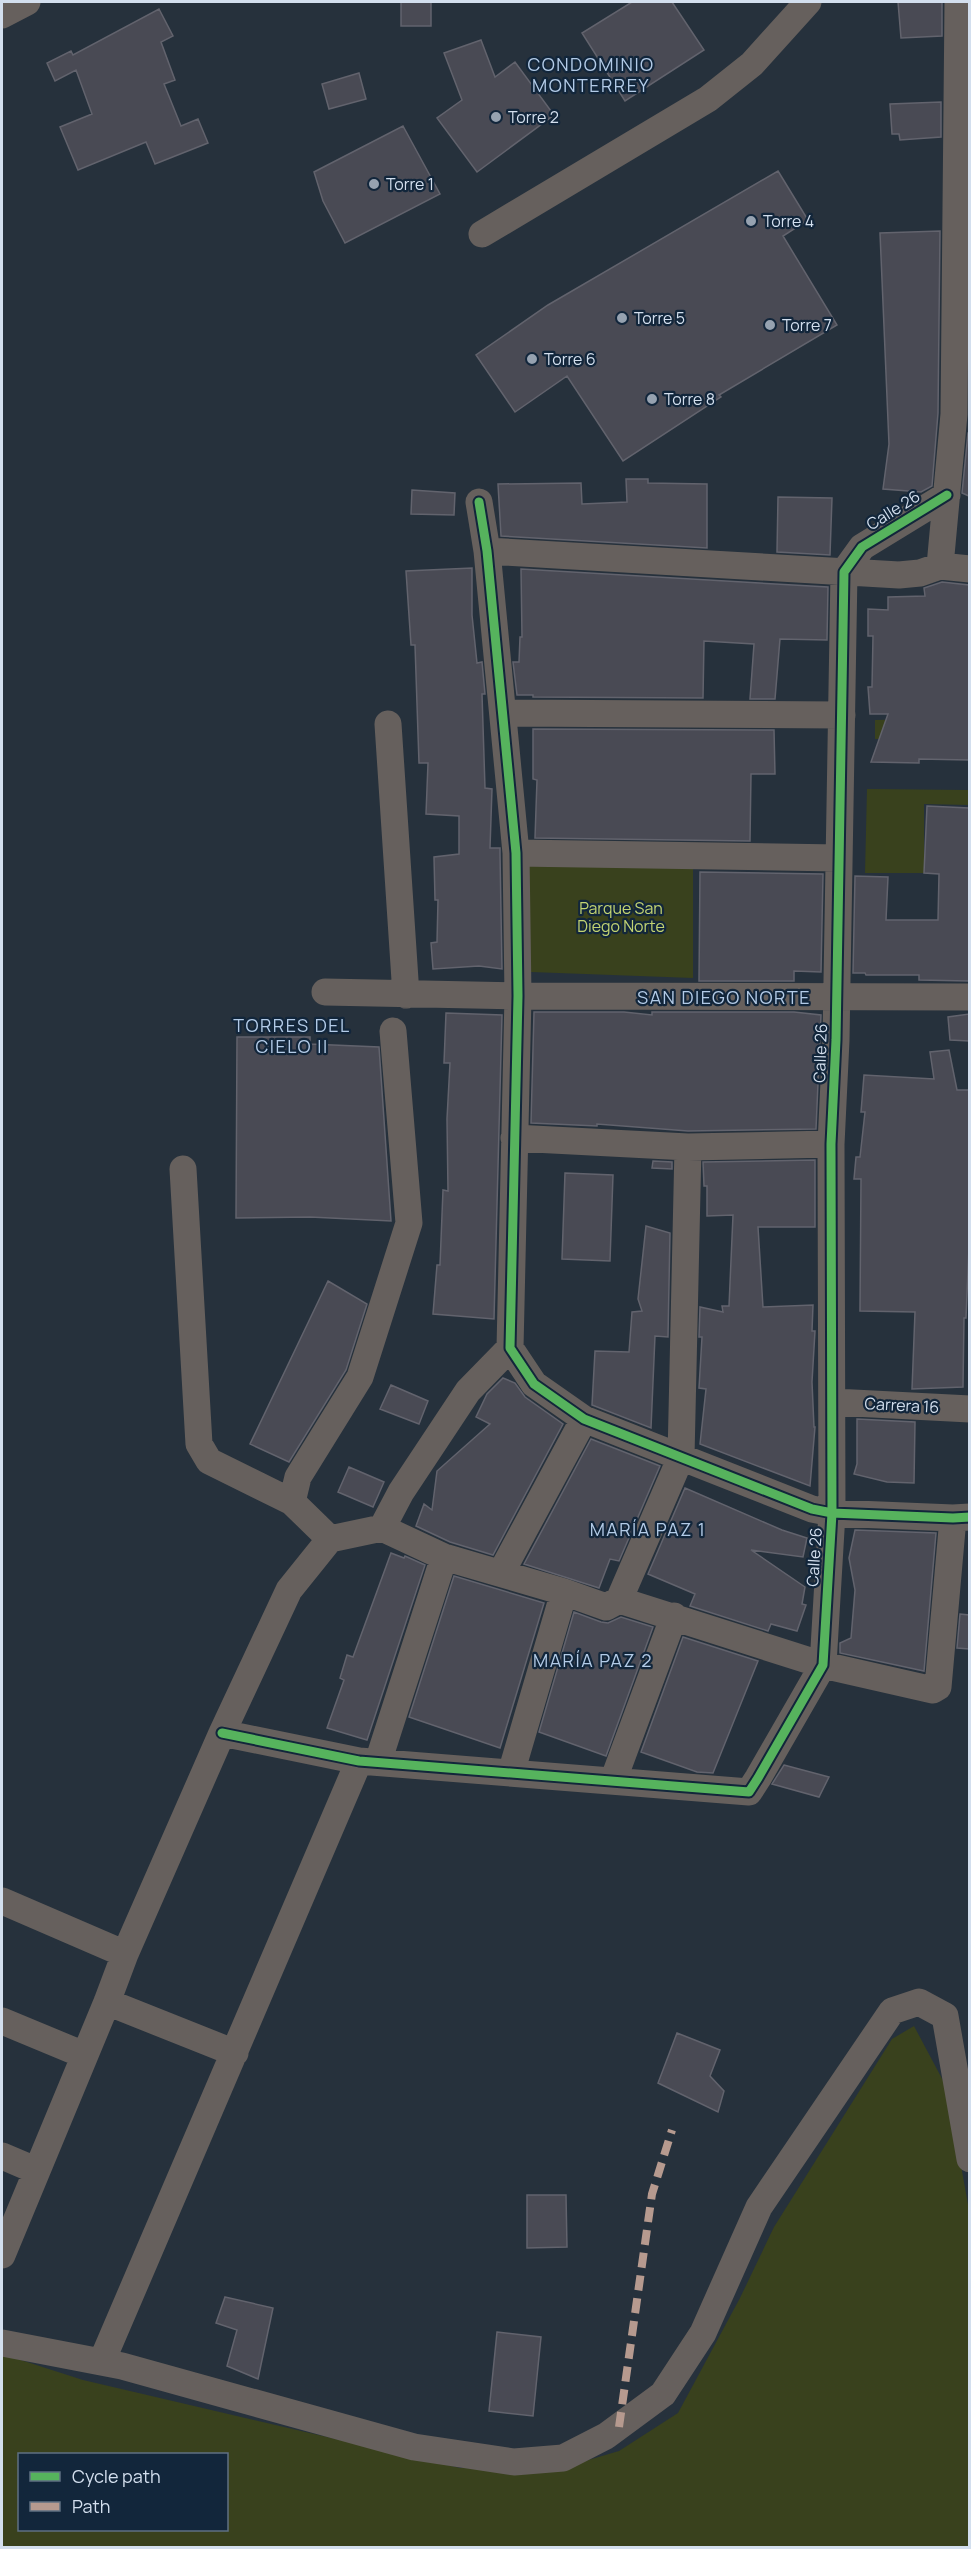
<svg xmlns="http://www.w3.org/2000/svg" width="971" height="2549" font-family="Manrope,sans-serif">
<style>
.green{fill:#39411d;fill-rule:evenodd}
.building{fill:#494a54;stroke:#62636d;stroke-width:1.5}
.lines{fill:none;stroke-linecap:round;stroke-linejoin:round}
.minor{stroke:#66605d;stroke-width:27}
.quiet{stroke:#b69a8f;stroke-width:8;stroke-dasharray:15 8;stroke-linecap:butt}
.cycleway-casing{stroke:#12263b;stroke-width:13}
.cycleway{stroke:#56b35d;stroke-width:9}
.poi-dot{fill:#96a2b0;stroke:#12263b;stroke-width:2}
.labels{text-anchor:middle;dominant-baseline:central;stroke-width:4.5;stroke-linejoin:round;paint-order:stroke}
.poi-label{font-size:16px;fill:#d3dfee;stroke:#12263b;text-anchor:start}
.street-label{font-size:16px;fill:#d3dfee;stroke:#12263b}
.park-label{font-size:16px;fill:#c2d372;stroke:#12263b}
.neighbourhood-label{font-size:18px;letter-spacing:1.5px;fill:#b3cbe7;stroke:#12263b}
</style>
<rect width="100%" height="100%" fill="#26313c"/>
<path class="green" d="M924,719V738L875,739V720Z
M867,789L969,790V805L924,804V873H865Z
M520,857L693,859V978L531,972Z
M914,2026L947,2088L969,2210V2547H2V2354L83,2380L460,2468L558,2469L619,2451L678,2413L740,2298L774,2227L892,2039ZM20,2454H226V2530H20Z"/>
<path class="building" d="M401,2H431V26H401Z
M632,2H672L704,50L625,101L582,33Z
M898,2H942V36L901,38Z
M159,9L173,36L161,42L175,80L164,84L181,126L198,119L208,143L155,164L146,142L78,170L60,127L92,114L76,70L55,81L47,63L71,51L73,55Z
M481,40L495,77L515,62L554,115L477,172L437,118L462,100L444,53Z
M359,73L366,99L329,109L322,84Z
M941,102V137L900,140L899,134H892L890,104Z
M403,126L440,194L345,243L323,201L314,172Z
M778,171L808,220L783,236L837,325L719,395L721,397L623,461L567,376L515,412L476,355L548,305Z
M940,231L938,413L932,486L921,492L883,489L889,444L880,233Z
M968,433H969V496L962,493Z
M626,479H648V483L707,484V548L501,536L498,484L581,483L582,504L627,502Z
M412,490L455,493L454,515L411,514Z
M778,497L832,498L830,555L777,552Z
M472,568V615L477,663L482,662L485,694H482L485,788L492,789L490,848H500V854L502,969L479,966L433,969L431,943L437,942L438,900H435L434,857L459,854V816L426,814L428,763H419L415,645H411L406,571Z
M521,569L828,587L827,640L780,639L775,699H750L754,644L704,641L703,698L533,697V695H517L513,662H519L520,637H522Z
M942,582L969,585V760L919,759V763L871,762L888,714H870L868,687H872L873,636H868V609L888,610V597L925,596L924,588Z
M533,729L774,730L775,774H751L750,841L535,838L537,780L533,779Z
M927,806L969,808V981L919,980V975H866L865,973H853L855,876L888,877L886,920H938L939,874L924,873Z
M700,872L823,874L821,972L794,971V981H699Z
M534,1012H624L652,1015V1012H794L821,1015L816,1129L688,1131L597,1124V1126L531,1123Z
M446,1013L502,1015L494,1319L433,1314L437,1265H440L443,1190L448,1191L447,1119L450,1063H444Z
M969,1014V1041L950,1040L948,1017Z
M237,1037H310V1044L379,1047L391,1221L310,1217L236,1218Z
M949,1050L957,1090H969V1247L966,1318H964L963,1387L912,1389L915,1312L860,1311L861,1179H854L856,1157H860L865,1112H861L864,1075L934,1079L930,1052Z
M815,1160V1227H758L763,1307L813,1305L812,1331H815L812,1382L814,1427H815L810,1486L700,1444L706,1389L699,1388L702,1337H699L700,1307L723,1312L722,1306H729L733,1215L707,1216V1186H704L703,1162Z
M653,1161L672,1162V1169L652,1168Z
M565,1173L613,1175L610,1261L562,1259Z
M646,1226L670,1233L668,1337L655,1336L651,1428L592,1405L595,1351L629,1352L632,1312L642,1311L638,1299Z
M328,1281L367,1304L346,1370L289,1462L250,1444Z
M503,1378L515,1383L525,1397L563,1424L493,1555L450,1542L416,1526L424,1504L432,1510L437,1471L490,1424L476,1417L487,1394Z
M391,1385L428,1401L419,1424L380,1409Z
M857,1419L915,1422L914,1483L887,1482L854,1474L857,1464Z
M591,1439L660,1466L619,1561L610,1559L599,1588L524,1564Z
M349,1467L384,1482L373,1507L338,1492Z
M685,1488L782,1530L807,1538L803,1557L751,1550L805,1587L802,1604L806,1605L797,1631L771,1624L768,1631L690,1606L695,1594L648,1574Z
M855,1530L936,1533L924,1671L840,1653V1643L851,1638L855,1590L849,1558Z
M391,1553L404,1558L405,1556L425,1565L367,1740L327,1728L344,1680L340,1678L347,1655L353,1657Z
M454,1576L544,1603L500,1748L409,1717Z
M574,1612L601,1622L608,1623L621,1617L653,1627L606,1756L539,1732Z
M960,1614L969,1615V1649L957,1648Z
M683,1637L758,1661L713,1773L697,1772L641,1752Z
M784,1765L829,1777L819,1797L772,1784Z
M677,2033L720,2050L710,2076L724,2091L718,2112L658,2083Z
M527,2195H566L567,2247L527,2248Z
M225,2297L273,2308L258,2379L227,2366L237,2330L216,2323Z
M497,2332L541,2337L533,2416L489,2411Z"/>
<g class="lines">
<path class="minor" d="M2,15L27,2
M482,234L708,99L752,64L808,2
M479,502L487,551L516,853L518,996L510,1348L534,1384L584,1419L812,1509L832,1513L953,1518L970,1517
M487,551L899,575L920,573L940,566L970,569
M940,566L954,414L958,2
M503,713L842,715
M388,724L406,995
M516,853L839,858
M325,992L518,996L970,997
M514,1138L688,1147L831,1144
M183,1169L199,1444L209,1461L292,1502
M834,1402L970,1409
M382,1528L444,1557L564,1592L606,1607L619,1600L823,1665L933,1690L938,1687L953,1518
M330,1539L292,1502L298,1477L360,1377L409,1223L393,1031
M501,1573L584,1419
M619,1600L681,1457L688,1147
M222,1733L359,1761L749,1792L758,1778L823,1665L832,1513L831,1144L836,1040L844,572L862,547L947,495
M378,1762L444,1557
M511,1773L564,1592
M613,1781L674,1616
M2,1901L125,1954
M107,2002L235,2053
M2,2021L84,2055
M2,2156L35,2170
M2,2255L107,2002L125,1954L222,1733L289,1590L330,1539L382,1528L401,1492L468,1391L510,1348
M2,2343L122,2366L414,2447L514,2462L563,2458L606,2436L663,2394L703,2333L759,2207L892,2011L919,2002L945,2016L970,2159
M102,2361L359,1761"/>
<path class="quiet" d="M619,2427L652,2194L672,2130"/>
<g class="cycleway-casing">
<path id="cycleway" d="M479,502L487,551L516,853L518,996L510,1348L534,1384L584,1419L812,1509L832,1513L953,1518L970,1517
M222,1733L359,1761L749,1792L758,1778L823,1665L832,1513L831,1144L836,1040L844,572L862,547L947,495"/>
</g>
<use href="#cycleway" class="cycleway"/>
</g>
<g class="poi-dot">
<circle cx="496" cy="117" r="6"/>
<circle cx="374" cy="184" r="6"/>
<circle cx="751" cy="221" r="6"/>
<circle cx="622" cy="318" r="6"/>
<circle cx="770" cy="325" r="6"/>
<circle cx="532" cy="359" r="6"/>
<circle cx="652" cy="399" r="6"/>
</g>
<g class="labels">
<g class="poi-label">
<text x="508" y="117">Torre 2</text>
<text x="386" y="184">Torre 1</text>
<text x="763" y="221">Torre 4</text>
<text x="634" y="318">Torre 5</text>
<text x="782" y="325">Torre 7</text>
<text x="544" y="359">Torre 6</text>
<text x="664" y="399">Torre 8</text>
</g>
<g class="street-label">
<text transform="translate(893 510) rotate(-32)">Calle 26</text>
<text transform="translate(820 1053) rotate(-88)">Calle 26</text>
<text transform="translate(902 1405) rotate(3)">Carrera 16</text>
<text transform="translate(814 1557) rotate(-86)">Calle 26</text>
</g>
<g class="park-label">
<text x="621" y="908">Parque San<tspan x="621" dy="18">Diego Norte</tspan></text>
</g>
<g class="neighbourhood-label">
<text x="591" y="64">CONDOMINIO<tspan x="591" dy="21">MONTERREY</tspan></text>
<text x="724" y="997">SAN DIEGO NORTE</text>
<text x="292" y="1025">TORRES DEL<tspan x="292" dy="21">CIELO II</tspan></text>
<text x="648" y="1529">MARÍA PAZ 1</text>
<text x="593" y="1660">MARÍA PAZ 2</text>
</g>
</g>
<rect width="971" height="2549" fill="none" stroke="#d3dfee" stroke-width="6"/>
<rect x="18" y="2453" width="210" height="78" fill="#12263b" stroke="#5f7083" stroke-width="1.5"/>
<rect x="30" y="2472" width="30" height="9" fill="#56b35d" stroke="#5f7083" stroke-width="1.5"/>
<text x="72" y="2483" font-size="18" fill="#d3dfee">Cycle path</text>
<rect x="30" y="2502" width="30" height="9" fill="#b69a8f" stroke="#5f7083" stroke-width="1.5"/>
<text x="72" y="2513" font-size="18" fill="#d3dfee">Path</text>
</svg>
